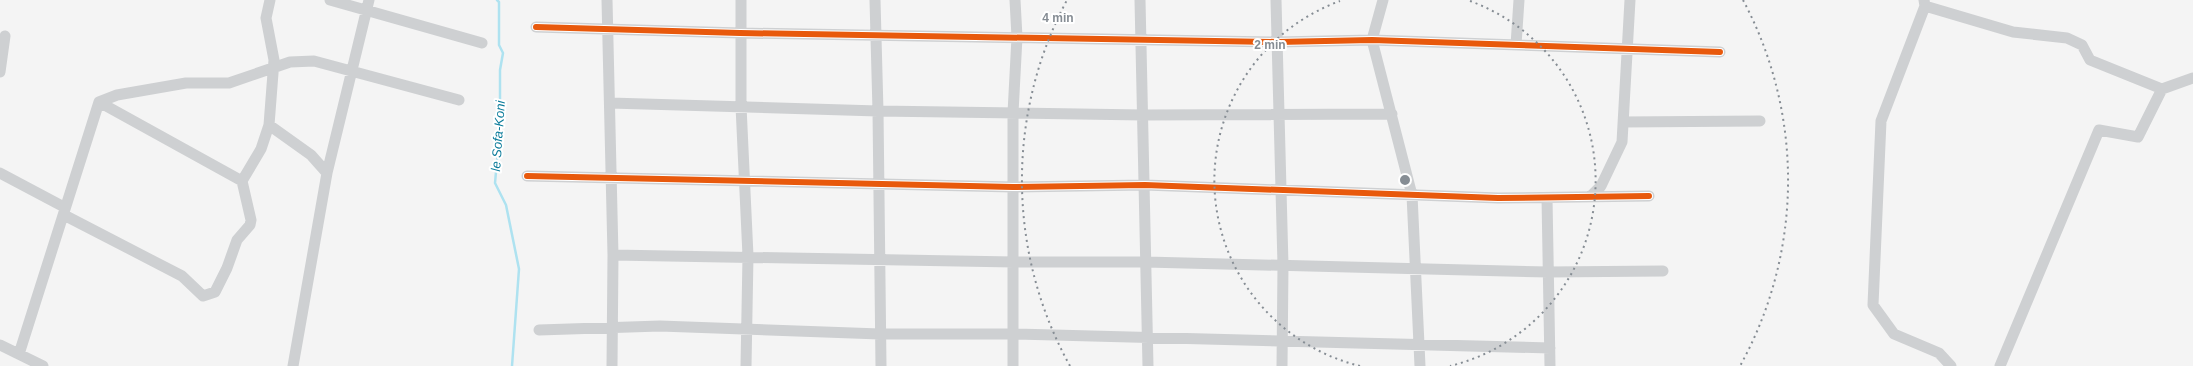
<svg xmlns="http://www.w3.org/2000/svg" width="2193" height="366" font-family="Helvetica,sans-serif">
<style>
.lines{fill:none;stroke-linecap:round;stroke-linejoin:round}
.stream{stroke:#aee2f0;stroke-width:2.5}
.minor{stroke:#ced0d2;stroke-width:11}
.cycleway-casing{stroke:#fff;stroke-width:8}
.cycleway{stroke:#e8590c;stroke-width:6}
.ring{fill:none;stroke:#868d94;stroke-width:2;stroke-dasharray:2 4}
.labels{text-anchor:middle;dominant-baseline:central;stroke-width:4;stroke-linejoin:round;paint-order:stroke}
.water-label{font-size:13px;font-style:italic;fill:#0c7c9b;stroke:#fff}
.centre{fill:#868d94;stroke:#fff;stroke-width:2}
.ring-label{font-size:12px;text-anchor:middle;font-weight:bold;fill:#868d94;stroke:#fff;stroke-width:4;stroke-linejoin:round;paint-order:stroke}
</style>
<rect width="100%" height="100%" fill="#f4f4f4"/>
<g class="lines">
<path class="stream" d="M497,0L499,2V45L503,53L500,70V127L495,183L506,205L519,269L512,366"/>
<path class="minor" d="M330,0L482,43
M607,0L613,255L612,366
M741,0V106L748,256L746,366
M875,0L878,111L881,366
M1140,0L1148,366
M1276,0L1283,265L1282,366
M1383,0L1372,40L1412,195L1420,366
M1924,0L1925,6L1881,121L1873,305L1894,334L1939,353L1951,366
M1925,6L2013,32L2067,38L2082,45L2090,60L2162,89
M536,27L740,33L1278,42L1372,40L1720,52
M1516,45L1519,0
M0,72L5,36
M99,102L242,181
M610,103L878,111L1143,115L1392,114
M1623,122L1760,121
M269,125L311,155L327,173
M0,173L64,207
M527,176L1013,187L1145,185L1498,198L1649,196
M1590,197L1601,186L1622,142L1630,0
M1547,198L1550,366
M64,215L182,276L203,296L215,292L227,268L237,240L250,225L251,220L242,181L261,149L269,125L274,60L266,18L270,0
M613,255L1014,262H1146L1548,272L1663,271
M539,330L660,326L880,334H1014L1550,348
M0,345L43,366
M19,354L99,102L117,95L186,83H229L290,62L314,61L459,100
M293,366L327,173L369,0
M1013,366V113L1017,37L1015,0
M2000,366L2099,130L2138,137L2162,89L2193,78"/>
<g class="cycleway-casing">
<path id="cycleway" d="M536,27L740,33L1278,42L1372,40L1720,52
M527,176L1013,187L1145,185L1498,198L1649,196"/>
</g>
<use href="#cycleway" class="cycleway"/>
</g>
<g class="ring">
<path d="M1360 366A191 191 0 0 1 1340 1M1470 1A191 191 0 0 1 1450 366"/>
<path d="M1070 366A383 383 0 0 1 1067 0M1743 0A383 383 0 0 1 1740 366"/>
</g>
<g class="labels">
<g class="water-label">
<text transform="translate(498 136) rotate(-86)">le Sofa-Koni</text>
</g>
</g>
<circle cx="1405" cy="180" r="6" class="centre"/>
<g class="ring-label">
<text x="1058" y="22">4 min</text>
<text x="1270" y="49">2 min</text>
</g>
</svg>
